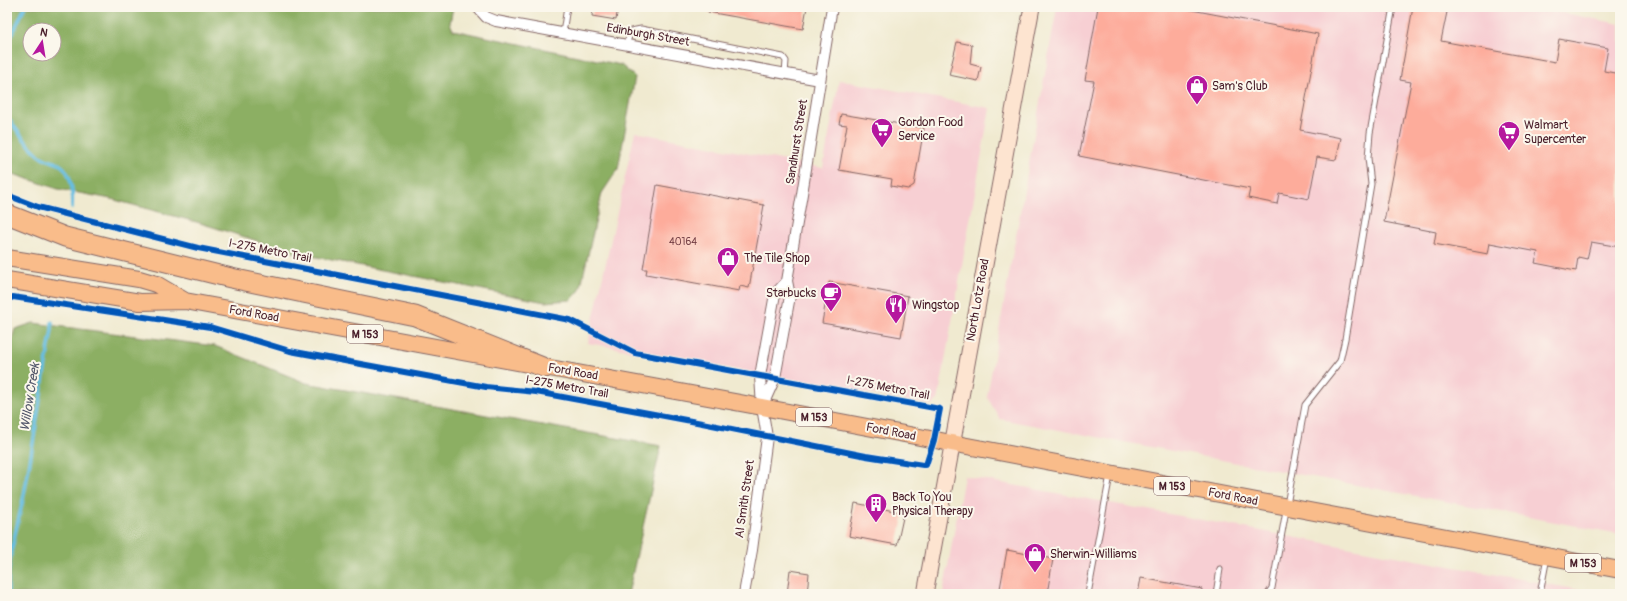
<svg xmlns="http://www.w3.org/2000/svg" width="1627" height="601" font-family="Pangolin,sans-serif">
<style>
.built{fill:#f7cfd3}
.forest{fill:#8caf63;stroke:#6b6747;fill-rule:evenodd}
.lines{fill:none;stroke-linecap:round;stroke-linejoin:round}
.stream{stroke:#65bee3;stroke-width:3.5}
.building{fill:#fdac9b}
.lane-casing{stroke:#846665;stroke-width:7}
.street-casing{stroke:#846665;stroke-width:12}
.secondary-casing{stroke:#846665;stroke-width:17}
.primary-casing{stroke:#846665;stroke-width:18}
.highway-casing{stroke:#846665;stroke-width:21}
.lane{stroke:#fff;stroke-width:5}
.street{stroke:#fff;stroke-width:10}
.secondary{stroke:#fde4d0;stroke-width:15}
.primary{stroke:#f9bc8a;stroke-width:16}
.highway{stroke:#f9bc8a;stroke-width:19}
.cycleway-casing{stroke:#fbf7ec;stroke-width:8}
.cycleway{stroke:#0057b8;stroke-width:6}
.labels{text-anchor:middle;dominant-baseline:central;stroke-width:4;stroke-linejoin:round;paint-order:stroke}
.number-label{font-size:10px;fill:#774247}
.shield{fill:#fbf7ec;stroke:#7f6065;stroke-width:1}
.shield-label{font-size:11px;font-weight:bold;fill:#4a1f2b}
.street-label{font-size:12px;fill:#4a1f2b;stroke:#fbf7ec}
.poi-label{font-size:12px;fill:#4a1f2b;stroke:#fbf7ec;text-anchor:start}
.water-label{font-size:13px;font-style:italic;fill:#53576b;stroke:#fbf7ec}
</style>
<rect width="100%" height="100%" fill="#fbf7ec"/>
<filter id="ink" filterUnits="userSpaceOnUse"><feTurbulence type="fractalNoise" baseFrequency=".025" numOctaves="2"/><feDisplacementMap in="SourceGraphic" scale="8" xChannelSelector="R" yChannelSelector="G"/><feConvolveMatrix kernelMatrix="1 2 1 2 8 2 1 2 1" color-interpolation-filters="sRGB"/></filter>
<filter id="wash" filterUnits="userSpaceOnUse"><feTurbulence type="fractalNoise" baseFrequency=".012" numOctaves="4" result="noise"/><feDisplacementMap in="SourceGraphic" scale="16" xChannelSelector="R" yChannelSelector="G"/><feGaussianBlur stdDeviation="0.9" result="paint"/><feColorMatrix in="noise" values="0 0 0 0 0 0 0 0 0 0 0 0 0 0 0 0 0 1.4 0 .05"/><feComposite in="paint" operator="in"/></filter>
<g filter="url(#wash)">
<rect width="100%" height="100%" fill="#f0ead0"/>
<path class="built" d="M1057,7H1533L1620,24V534L1000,419L987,397Z
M839,80L990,108L938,400L931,405L588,343L635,132L823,168Z
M964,476L1601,594H943Z"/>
<path class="forest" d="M7,7H453L450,23L453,30L621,65L635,77L618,169L602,193L580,290L571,300L545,302L296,253L200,223L111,199L58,189L7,172ZM30,30H54V54H30Z
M33,323L215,346L306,383L661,446L628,594H7V357L15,329Z"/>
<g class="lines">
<path class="stream" d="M7,45L25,7
M7,116C16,130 27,144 39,155C45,160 53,161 59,164C73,172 73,194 72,208
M8,594C6,559 19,523 25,489C35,436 42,383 52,330V322"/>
</g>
<g id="blocks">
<path class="building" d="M593,7H618L616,20L592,16Z
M708,7H807L803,29L708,12Z
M1098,7H1176L1318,34L1300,130L1341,138L1336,160L1317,157L1309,199L1279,193L1277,204L1248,198L1250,189L1079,156L1094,81L1085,80Z
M1413,7H1423L1447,12L1441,41L1555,62L1559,39L1608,48L1604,71L1620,74V247L1591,242L1587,259L1578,257L1576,271L1535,263L1538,252L1490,243L1488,254L1434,244L1436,232L1384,222L1411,82L1400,80Z
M957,42L972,45L970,64L981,67L978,81L949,75Z
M841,114L924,128L914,185L908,189L891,186L892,179L839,170L847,125L839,124Z
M657,185L764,205L749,288L740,286L739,291L646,274L647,269H643Z
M829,282L908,296L901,337L822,323Z
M855,503L904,513L897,545L849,536Z
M1007,550L1053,559L1047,594H999Z
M790,570L809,573L807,594H787Z
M1141,578L1202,589L1201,594H1138Z"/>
</g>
</g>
<g filter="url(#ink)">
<use href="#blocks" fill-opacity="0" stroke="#846665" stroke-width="1"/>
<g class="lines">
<g class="lane-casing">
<path id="lane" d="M563,33L567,7
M626,45L631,31L641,29L783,57L786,61L785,74
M1088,594L1110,475
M1216,594L1220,569
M1268,594L1272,588L1305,405L1340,361L1345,339L1371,184L1368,158L1370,133L1393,7
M1540,594L1547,557"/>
</g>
<g class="street-casing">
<path id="street" d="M477,7L486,17L496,21L820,80
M787,281L775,294L760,376L762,407L775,378L790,296L787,281L802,194L832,7
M744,594L752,550L767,437L762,407"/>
</g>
<g class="secondary-casing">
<path id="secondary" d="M925,594L1032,7"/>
</g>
<g class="primary-casing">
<path id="primary" d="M7,258L139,279L156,284L185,301
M7,280L140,302L185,301L762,407L1620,570"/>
</g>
<g class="highway-casing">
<path id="highway" d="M7,214L65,237L231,278L415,316L545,368"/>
</g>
<use href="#lane" class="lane"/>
<use href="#street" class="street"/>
<use href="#secondary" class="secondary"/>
<use href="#primary" class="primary"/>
<use href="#highway" class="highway"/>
<g class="cycleway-casing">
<path id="cycleway" d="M7,195L38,207L198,248L570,320L635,353L940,409L934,440L926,465H923L866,456L702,423L536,392L486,387L290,351L210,327L13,297L7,300"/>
</g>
<use href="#cycleway" class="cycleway"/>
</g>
</g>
<defs>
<g id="shop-pin" transform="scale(1.15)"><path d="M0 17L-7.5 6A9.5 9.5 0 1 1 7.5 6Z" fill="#b5179e" stroke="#fbf7ec"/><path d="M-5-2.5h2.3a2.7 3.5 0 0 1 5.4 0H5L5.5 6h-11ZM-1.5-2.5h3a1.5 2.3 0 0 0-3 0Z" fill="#fff"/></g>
<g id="supermarket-pin" transform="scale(1.15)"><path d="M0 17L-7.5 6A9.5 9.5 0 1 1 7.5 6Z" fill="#b5179e" stroke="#fbf7ec"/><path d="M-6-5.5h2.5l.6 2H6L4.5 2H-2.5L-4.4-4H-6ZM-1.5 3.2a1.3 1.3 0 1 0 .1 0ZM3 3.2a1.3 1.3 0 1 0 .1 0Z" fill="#fff"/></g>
<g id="cafe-pin" transform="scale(1.15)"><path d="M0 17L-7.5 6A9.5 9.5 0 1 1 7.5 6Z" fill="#b5179e" stroke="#fbf7ec"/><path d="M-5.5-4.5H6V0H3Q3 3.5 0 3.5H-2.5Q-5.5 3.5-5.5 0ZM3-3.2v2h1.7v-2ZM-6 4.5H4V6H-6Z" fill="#fff"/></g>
<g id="restaurant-pin" transform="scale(1.15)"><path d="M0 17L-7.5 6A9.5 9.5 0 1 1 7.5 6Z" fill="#b5179e" stroke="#fbf7ec"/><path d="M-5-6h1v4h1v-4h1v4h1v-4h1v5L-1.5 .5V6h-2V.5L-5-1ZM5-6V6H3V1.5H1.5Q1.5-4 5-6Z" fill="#fff"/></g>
<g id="building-pin" transform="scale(1.15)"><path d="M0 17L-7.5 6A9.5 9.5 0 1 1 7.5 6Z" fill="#b5179e" stroke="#fbf7ec"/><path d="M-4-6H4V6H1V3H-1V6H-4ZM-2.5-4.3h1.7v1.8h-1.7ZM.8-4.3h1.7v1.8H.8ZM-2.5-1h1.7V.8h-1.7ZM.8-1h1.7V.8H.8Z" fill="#fff"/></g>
</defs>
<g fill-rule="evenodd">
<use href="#shop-pin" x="1197" y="86"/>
<use href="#supermarket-pin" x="882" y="129"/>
<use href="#supermarket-pin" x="1509" y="132"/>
<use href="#shop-pin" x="728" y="258"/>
<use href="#cafe-pin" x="831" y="293"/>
<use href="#restaurant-pin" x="896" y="305"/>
<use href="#building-pin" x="876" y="504"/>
<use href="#shop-pin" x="1035" y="554"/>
</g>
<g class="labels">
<g class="number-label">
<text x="683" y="242">40164</text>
</g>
<g class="shield">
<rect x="347" y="325" width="36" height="18" rx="3"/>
<rect x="796" y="408" width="36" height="18" rx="3"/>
<rect x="1154" y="477" width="36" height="18" rx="3"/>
<rect x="1565" y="554" width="36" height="18" rx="3"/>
</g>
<g class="shield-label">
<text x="365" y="334">M 153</text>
<text x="814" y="417">M 153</text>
<text x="1172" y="486">M 153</text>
<text x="1583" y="563">M 153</text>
</g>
<g class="street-label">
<text transform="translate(648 35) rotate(10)">Edinburgh Street</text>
<text transform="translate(797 142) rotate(-81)">Sandhurst Street</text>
<text transform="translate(270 251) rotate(11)">I-275 Metro Trail</text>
<text transform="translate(978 300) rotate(-80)">North Lotz Road</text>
<text transform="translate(254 314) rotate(10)">Ford Road</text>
<text transform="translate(573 372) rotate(10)">Ford Road</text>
<text transform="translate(567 387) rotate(10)">I-275 Metro Trail</text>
<text transform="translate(888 388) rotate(11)">I-275 Metro Trail</text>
<text transform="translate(891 432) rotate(11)">Ford Road</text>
<text transform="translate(1233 497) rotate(11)">Ford Road</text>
<text transform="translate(745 499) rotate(-82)">Al Smith Street</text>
</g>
<g class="poi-label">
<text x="1212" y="86">Sam's Club</text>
<text x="898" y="122">Gordon Food<tspan x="898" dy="14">Service</tspan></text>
<text x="1524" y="125">Walmart<tspan x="1524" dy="14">Supercenter</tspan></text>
<text x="744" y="258">The Tile Shop</text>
<text x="816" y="293" text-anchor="end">Starbucks</text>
<text x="912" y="305">Wingstop</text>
<text x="892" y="497">Back To You<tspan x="892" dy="14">Physical Therapy</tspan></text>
<text x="1050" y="554">Sherwin-Williams</text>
</g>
<g class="water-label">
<text transform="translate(30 397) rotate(-81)">Willow Creek</text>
</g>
</g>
<rect width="1627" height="601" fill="none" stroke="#fbf7ec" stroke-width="24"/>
<g transform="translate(42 42) rotate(12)"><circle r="19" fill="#fbf7ec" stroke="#b4a19f"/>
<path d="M0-3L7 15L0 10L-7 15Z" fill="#b5179e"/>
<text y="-6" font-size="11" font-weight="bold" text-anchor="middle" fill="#4a1f2b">N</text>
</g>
</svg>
